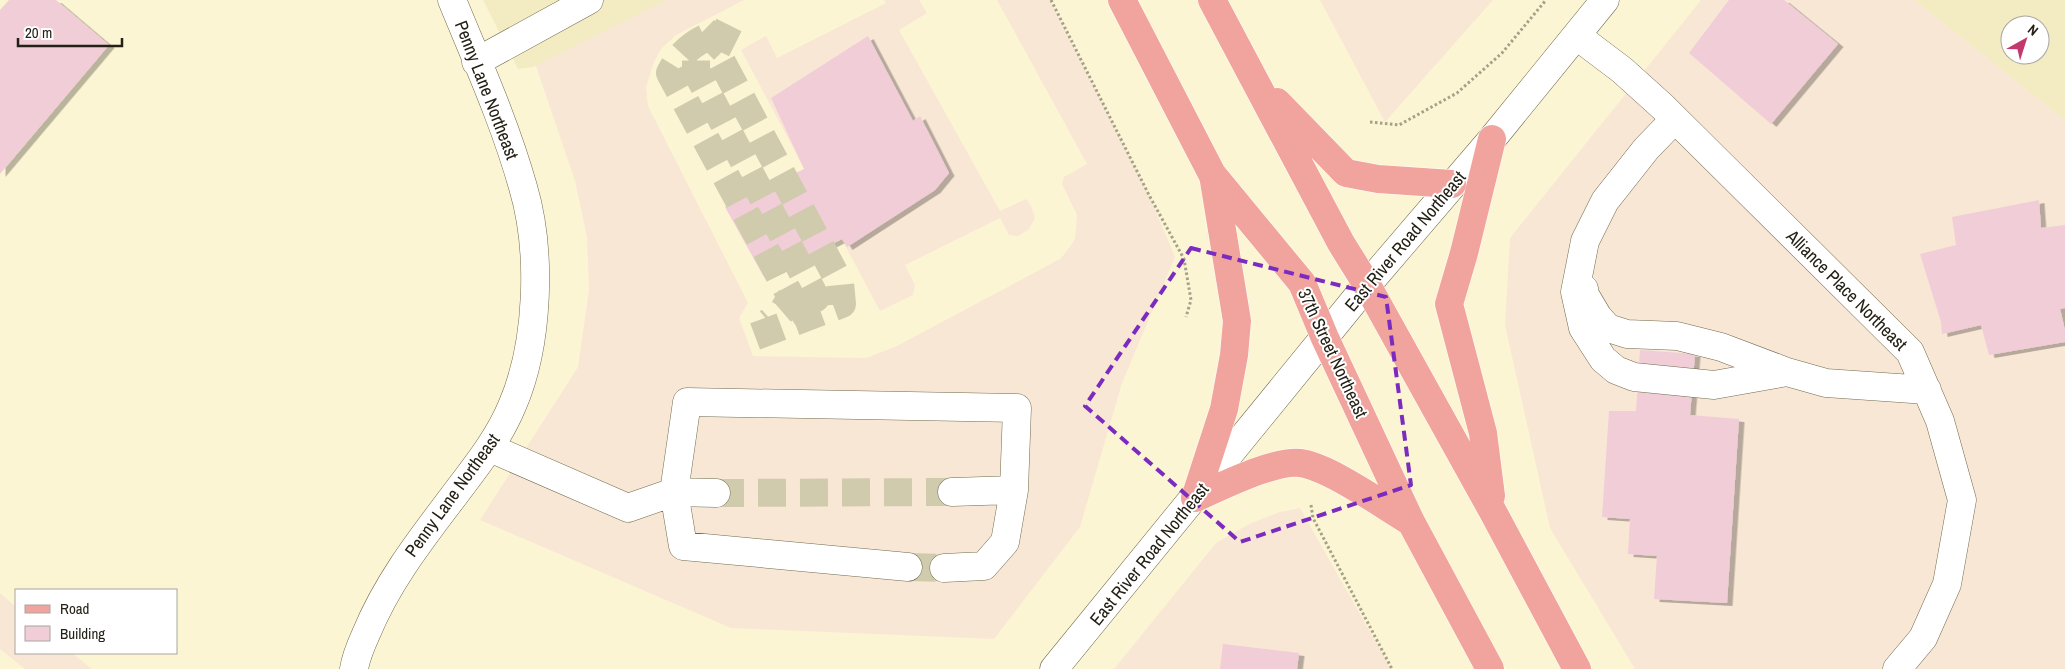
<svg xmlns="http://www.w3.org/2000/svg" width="2065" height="669" font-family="'Archivo Narrow',sans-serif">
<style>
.commercial{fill:#f8e7d5}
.built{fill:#f3ebc2;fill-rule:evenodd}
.building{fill:#f1cdd8;filter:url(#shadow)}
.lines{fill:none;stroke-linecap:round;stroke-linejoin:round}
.minor-tunnel{stroke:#d1cbae;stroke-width:28;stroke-dasharray:28 14;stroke-linecap:butt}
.minor-casing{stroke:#716b4e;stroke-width:29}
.major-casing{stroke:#fff;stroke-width:29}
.path{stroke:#a5a088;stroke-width:3;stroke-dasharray:2.5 2.5;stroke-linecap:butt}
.minor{stroke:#fff;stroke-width:28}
.major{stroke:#f1a49d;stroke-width:28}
.marked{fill:none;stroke:#7b2cbf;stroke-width:4;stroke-dasharray:10 6;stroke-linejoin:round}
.labels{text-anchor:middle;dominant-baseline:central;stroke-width:4;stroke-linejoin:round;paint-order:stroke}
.street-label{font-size:18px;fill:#232115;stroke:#fff}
</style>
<defs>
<filter id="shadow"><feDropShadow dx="5.5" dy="3" stdDeviation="0" flood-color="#0004"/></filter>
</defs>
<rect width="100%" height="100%" fill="#fcf5d4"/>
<path class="commercial" d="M661,0H744L676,35L661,49L654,62L646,87L648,106L748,303L739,318L753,356L866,358L897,346L1060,259L1067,251L1075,239L1077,215L1062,184L1064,177L1087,164L997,0H1050L1149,195L1175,257L1122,383L1080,527L994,639L731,628L480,520L578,367L589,290L587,237L575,181L535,63Z
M884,0H919L927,13L899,30L1000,211L1026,199L1031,206L1035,218L1029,229L1018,236L1009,235L1000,218L905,265L915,285L913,295L880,311L741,50L766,36L777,58L886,3Z
M1320,0H1493L1385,122Z
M1701,0H1915L2065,120V669H1635L1550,528L1505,325L1510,238Z
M1300,508L1391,669H1114L1216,543L1249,524L1280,512Z
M0,593L16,607V653H72L92,669H25L0,649Z"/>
<path class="built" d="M483,0H666L533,67L518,69Z
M1915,0H2065V120ZM2010,25H2040V55H2010Z"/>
<path class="building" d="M9,0H56L109,45L0,174V10Z
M1729,0H1784L1838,44L1771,124L1689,53Z
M868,36L913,121L920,116L949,173L935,190L847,247L842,239L764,277L725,207L804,169L771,98Z
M2039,200L2041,228L2065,225V308L2060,309L2065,330V342L1989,355L1981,325L1942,334L1941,322L1920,254L1956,245L1952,217Z
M1640,350L1695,354L1690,415L1739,419L1727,603L1654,599L1657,556L1628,554L1630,519L1602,517L1609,411H1636Z
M1223,644L1299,653L1297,669H1220Z"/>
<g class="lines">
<path class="minor-tunnel" d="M729,25L716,51L840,283L842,304L751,338
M724,30L696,58V71L816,298L789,315
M705,38C689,46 678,57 670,73L791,297L784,309L769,322
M716,493L952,492
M908,567L944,568"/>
<g class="minor-casing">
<path id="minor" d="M1577,36L1622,70L1663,107L1910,352L1940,421L1962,500L1947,584L1923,638L1897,669
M476,62L589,0
M1675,119L1646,149L1605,201L1585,241L1575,292L1583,328L1603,359L1616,370L1634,377L1714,385L1787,372
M1584,289L1585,295L1598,317L1608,328L1627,334L1677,336L1721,347L1787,372L1826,383L1927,390
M490,448L628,508L674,492L716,493
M952,492L1014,490
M908,567L683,546L674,492L687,402L1017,408L1014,490L1005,542L984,566L944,568
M354,669C356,656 361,645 366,634C389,578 426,533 462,485C481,460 500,435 512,406C539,344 542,251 523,187C505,123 477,61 452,0
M1054,669L1367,285L1492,139L1605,0"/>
</g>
<g class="major-casing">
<path id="major" d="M1122,0L1212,174L1302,283L1325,338L1411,522L1490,669
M1212,0L1341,243L1367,285L1492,510L1577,669
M1277,102L1346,173L1378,179L1452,184
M1491,496L1483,433L1449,304L1464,253L1492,139
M1195,498L1224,409L1234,355L1237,321L1213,175
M1195,498C1221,487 1273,460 1300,463C1328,466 1384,506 1411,522"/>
</g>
<path class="path" d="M1051,0L1149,195L1184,259L1191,300L1186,317
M1370,122L1399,125L1457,93L1502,53L1546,0
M1311,505L1313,518L1392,669"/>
<use href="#minor" class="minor"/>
<use href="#major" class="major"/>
</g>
<path class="marked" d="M1191,248L1386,297L1411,485L1240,542L1085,406Z"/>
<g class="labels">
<g class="street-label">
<text transform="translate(487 90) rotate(69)">Penny Lane Northeast</text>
<text transform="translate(1405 241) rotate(-50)">East River Road Northeast</text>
<text transform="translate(1847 290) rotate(45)">Alliance Place Northeast</text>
<text transform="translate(1333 353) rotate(65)">37th Street Northeast</text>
<text transform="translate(452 495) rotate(-54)">Penny Lane Northeast</text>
<text transform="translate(1149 554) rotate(-51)">East River Road Northeast</text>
</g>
</g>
<rect x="15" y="589" width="162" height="65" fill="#ffffff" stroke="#a7a6a1"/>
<rect x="25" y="605" width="25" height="8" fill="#f1a49d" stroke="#a7a6a1"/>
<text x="60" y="614" font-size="15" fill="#232115">Road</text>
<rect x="25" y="626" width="25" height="15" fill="#f1cdd8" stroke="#a7a6a1"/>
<text x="60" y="639" font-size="15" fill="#232115">Building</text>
<g transform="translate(2025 40) rotate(39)"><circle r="24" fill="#ffffff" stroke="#a7a6a1"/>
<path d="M0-4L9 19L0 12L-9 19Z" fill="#c3386d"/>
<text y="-8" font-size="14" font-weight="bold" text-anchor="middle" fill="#232115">N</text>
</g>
<path d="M18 38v8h104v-8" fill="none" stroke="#232115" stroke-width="2.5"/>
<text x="25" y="38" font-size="15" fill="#232115" stroke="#ffffff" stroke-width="4" paint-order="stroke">20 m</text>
</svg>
